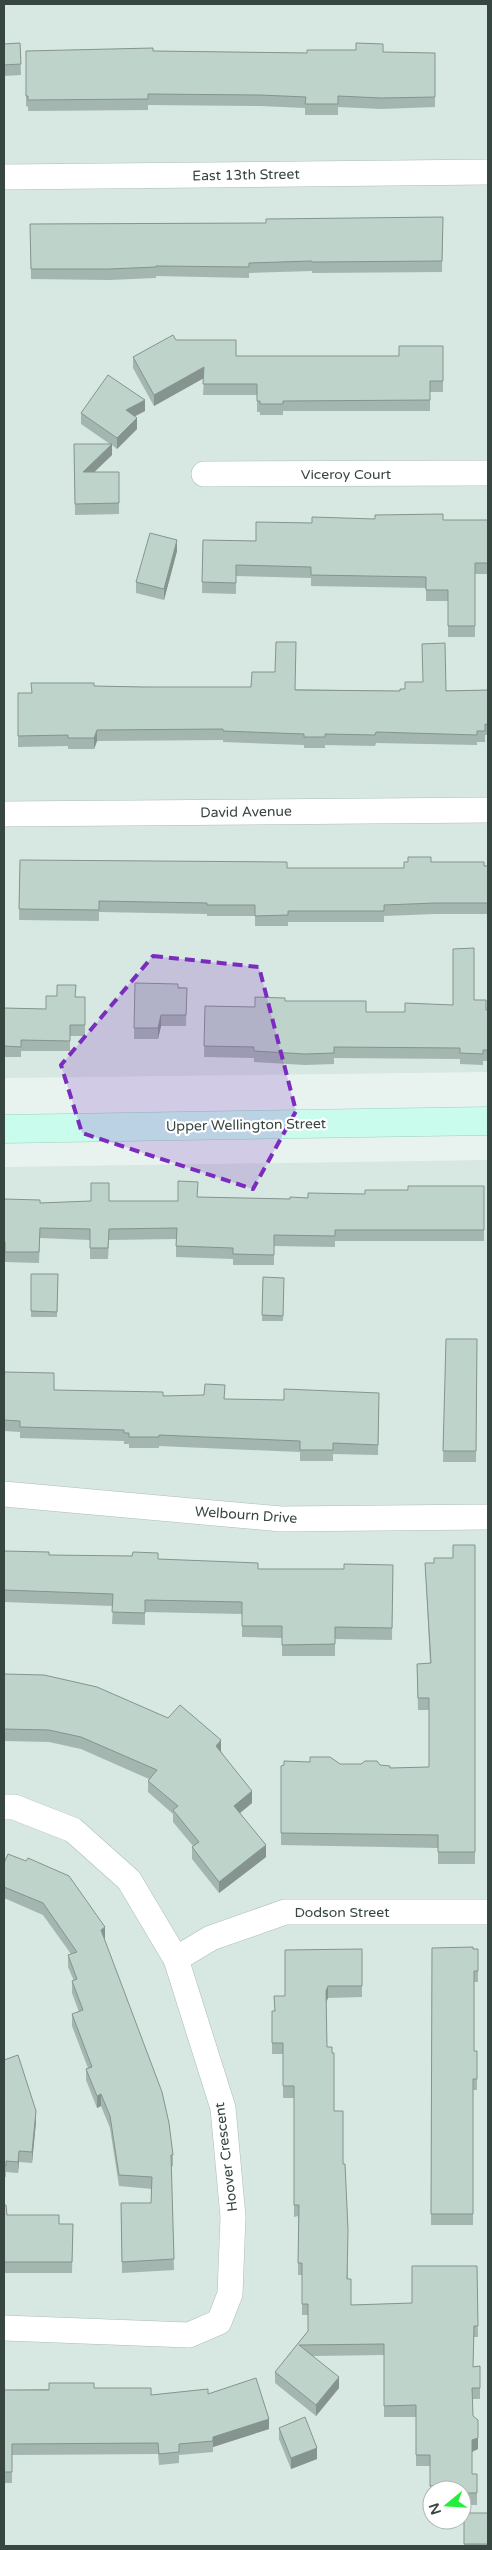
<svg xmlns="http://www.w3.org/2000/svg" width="492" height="2550" font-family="'Varela Round',sans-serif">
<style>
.residential{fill:#d7e7e1;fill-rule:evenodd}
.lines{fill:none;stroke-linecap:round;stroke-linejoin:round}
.minor-casing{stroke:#abbeb7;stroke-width:26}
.secondary-casing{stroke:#9ad0c1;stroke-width:29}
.minor{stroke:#fff;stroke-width:25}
.secondary{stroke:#cafcee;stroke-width:28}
.wall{fill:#a3b6af}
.shaded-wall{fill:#85948e}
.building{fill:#bed4cb;stroke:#85948e}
.marked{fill:#7b2cbf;fill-opacity:0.2;stroke:#7b2cbf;stroke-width:4;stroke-dasharray:10 6;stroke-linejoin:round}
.labels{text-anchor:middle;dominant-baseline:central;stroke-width:4.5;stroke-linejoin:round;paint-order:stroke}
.street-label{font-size:14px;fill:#374640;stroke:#fff}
</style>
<rect width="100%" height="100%" fill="#e8f3ef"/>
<path class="residential" d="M4,4H488V1072L4,1078Z
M488,1160V2546H4V1167ZM432,2490H462V2520H432Z"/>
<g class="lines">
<g class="minor-casing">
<path id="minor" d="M4,177L488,172
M204,474L488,473
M4,814L488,810
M4,1494L281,1519L488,1517
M4,1807H14L73,1830L129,1880L176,1959L223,2108L233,2217L230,2294L219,2322L189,2335L4,2328
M176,1959L211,1938L285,1912H488"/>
</g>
<g class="secondary-casing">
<path id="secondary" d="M4,1129L488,1121"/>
</g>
<use href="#minor" class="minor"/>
<use href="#secondary" class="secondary"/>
</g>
<path class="wall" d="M20,43L21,75L4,76V44Z
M26,51H153L307,53H435V107L381,109L338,107V115H305V108L260,106L148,105V110L28,111V107L26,106Z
M443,217L442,272L312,273V271L249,273V278L156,276V278L109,280L31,279L30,224L266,223Z
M176,340L236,356H399L443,346V392H430V411H283V415H260V412H257V395H203L204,378L154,406L133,368V357Z
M145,411L134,416L137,429L117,449L112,445V455L94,472H119V514L75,515L74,444H110L81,424V413Z
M375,519L443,520H488V574H475V637H448V601H426V588L311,586V578L236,576V594L202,593L203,540L256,541L312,523Z
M177,551L164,600L136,593V582Z
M94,686L400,691L488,690V735H485V742H477V745L376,743L375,746L325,745V748H304V745L223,742V740L97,741L94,749H68V746L18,747V693H31Z
M20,860L287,868H404L431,862L488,866V914H435L384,916V922H288V926H255V916H207V914L99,912V921L19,920Z
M135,983L187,988L186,1026H161L158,1039H134Z
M76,997H85V1036H70V1051H21V1057H4V1008L46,1009Z
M474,1000L486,1010H488V1061H483V1065L460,1064V1059L334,1058V1064L305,1065L254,1062V1058L204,1057L205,1006L255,1007L285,1001L366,1012H405L453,1005Z
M484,1186V1241H335V1247L274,1246V1265H233V1259L176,1257V1239L109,1240L108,1259H90V1240L40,1238L39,1263L5,1262V1253H4V1199L40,1203L178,1201L198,1197L290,1199Z
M31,1274H58L57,1317H31Z
M263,1277L284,1278L283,1321H262Z
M446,1339H477L476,1462H443Z
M4,1372L54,1390L225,1399L379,1404L378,1455L333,1454V1461H300V1452L159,1446V1448H129V1444H124V1441L20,1438V1432L4,1431Z
M475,1545V1864H438V1848L281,1845V1766L340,1764L380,1765L390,1768L429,1767V1710H418L417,1664L430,1663L425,1563H434L453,1558Z
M4,1551L49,1555L158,1559L258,1569H344L393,1565L392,1640L335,1639V1656H282V1638L242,1637V1614L145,1612V1625L112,1624L113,1606L4,1602Z
M4,1674L221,1751L252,1803L240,1813L266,1857L219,1893L192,1859V1847L193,1846L173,1822V1814L148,1792V1781L149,1779L81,1749L49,1742L4,1741Z
M4,1863L105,1938L104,1939L173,2155V2166L171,2167L174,2270L122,2273L121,2203H151L152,2189L119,2186L110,2128L101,2106L97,2108L86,2080V2069L88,2068L72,2026V2014L79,2012L72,1993V1981H74L68,1967V1955L71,1954L43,1915L4,1898Z
M432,1948L478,1949V1982H474V2051H477V2090H473V2225H431Z
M362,1949V1997L328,1998L326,2002L327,2047L334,2111L343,2164L348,2279L351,2305L412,2303L477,2266L478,2337H474L473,2367L480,2366V2399H472L473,2416L478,2431V2449L472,2451V2474H477V2505H462V2490H432V2498H430V2466H416V2417H384V2355L313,2356L339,2388L316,2416L275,2383V2372L308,2331V2315H302V2275H298V2216L294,2217V2098H283V2054H272V2011H274L285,1996Z
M4,2060L36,2122L32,2163L19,2162L18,2173L6,2172V2177L4,2176Z
M4,2205L7,2215L59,2224H73L72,2273H4Z
M94,2388L151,2395L208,2394L269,2429L213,2447V2452L179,2455V2463L159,2465L158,2454L12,2455V2483H4V2390Z
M279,2428L317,2459L291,2469L279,2439Z
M464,2513H488V2546H464Z"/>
<path class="shaded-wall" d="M204,367V378L154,406V395Z
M145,400V411L126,421V410Z
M137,418V429L117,449V438Z
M112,444V455L83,483V472Z
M177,540V551L164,600V589Z
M97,730V741L94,749V738Z
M161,1015V1026L158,1039V1028Z
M221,1740V1751L216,1758V1746Z
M252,1791V1803L234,1818V1806Z
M266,1845V1857L219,1893V1882Z
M105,1927V1938L101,1941V1930Z
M328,1986V1998L326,2003V1991Z
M101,2094V2106L97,2108V2096Z
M36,2111V2122L32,2163V2152Z
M19,2151V2162L18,2173V2162Z
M339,2377V2388L316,2416V2405Z
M269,2419V2429L213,2447V2437Z
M478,2420V2449L472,2452V2440Z
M317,2448V2459L291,2469V2458Z"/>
<path class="building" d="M20,43L21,64L4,65V44Z
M356,43L383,44V52L435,53V97L381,98L338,96V104H305L306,97L260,95L148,94V99L28,100V96H26V51L153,48V51L307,53V50H356Z
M443,217L442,261L312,262V261L249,263V267L156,266V267L109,269H31L30,224L266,223V219Z
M173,335L176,340H236V356H399V346H443V381H430V400L283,401V404H260V401H257V384H203L204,367L154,395L133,357Z
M108,375L145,400L126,410L137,418L117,438L81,413Z
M74,444H112L83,472H119V503L75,504Z
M443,514V520H488V563H475V626H448V590H426V577L311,575V567L236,565V583L202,582L203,540L256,541V522L312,523V517L375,519V515Z
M150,533L177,540L164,589L136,582Z
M276,642H296L295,690L400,691V689H405V682H423L422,644L445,643L446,691L488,690V725L485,724V731H477V735L376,732L375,735L325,734V737H304V734L223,731V729L97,730L94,738H68V735L18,736V693H32L31,683H94V686L143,687H251L252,672H275Z
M408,857H431V862H484V866H488V903H435L384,905V911H288V915L255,916V905H207V903L99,901V910L19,909L20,860L287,862V868H404V862H408Z
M474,948V1000H486V1010H488V1050H483V1054L460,1053V1048L334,1047V1053L305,1054L254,1051V1047L204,1046L205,1006L255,1007V997L285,998V1001H366V1012H405V1003L453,1005V949Z
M135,983L178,984V988H187L186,1015H161L158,1028H134Z
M57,985H76L75,997H85V1025H70V1041L21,1040V1047L4,1046V1008L46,1009V996H57Z
M178,1181L198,1182L197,1197L290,1199V1197L308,1198V1193L365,1194V1190H408V1186H484V1230H335V1236L274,1235V1255L233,1254V1248L176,1246L177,1228L109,1229L108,1248H90V1229L40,1228L39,1252H5V1242H4V1199L40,1200V1203L91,1201V1183H109V1201H178Z
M31,1274H58L57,1312L31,1311Z
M263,1277L284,1278L283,1316L262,1315Z
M446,1339H477L476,1451H443Z
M4,1372L54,1373V1390L163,1392V1396L204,1395L205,1384L225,1385L224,1399L284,1400V1389L379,1393L378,1445L333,1443V1450H300V1441L159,1435V1437H129V1433H124V1430L20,1427V1421L4,1420Z
M453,1545H475V1852H438V1835L281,1833V1766L284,1765V1761L310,1762V1757H330L340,1764H361L365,1761H377L380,1765L390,1766V1768L429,1767V1698H418L417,1664L431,1663L425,1563H434V1558H453Z
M4,1551L49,1552V1555L132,1556L133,1552L158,1553V1559L258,1563V1569H344V1564L393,1565L392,1628L335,1627V1644L282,1645V1626H242V1602L145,1600V1613L112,1612L113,1594L4,1590Z
M4,1674L44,1675L97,1687L168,1718L180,1705L221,1740L216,1746L252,1791L234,1806L266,1845L219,1882L192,1847L199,1842L173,1810L178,1806L148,1781L157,1770L81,1737L49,1730L4,1729Z
M8,1854L26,1861L28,1858L69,1876L105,1927L101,1930L162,2092L169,2123L173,2155H171L174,2259L122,2262L121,2203H151L152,2177L119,2175L110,2116L101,2094L97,2096L86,2069L92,2067L72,2014L83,2010L72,1981L77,1979L68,1955L77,1952L43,1903L4,1887V1863Z
M473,1947V1949H478V1971H474V2051H477V2079H473V2214H431L432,1948Z
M362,1949V1986H328L326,1991L327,2047H332V2053H334V2111H343V2164H345L348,2230L347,2279H351V2305L412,2303V2266H477L478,2326H474L473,2367L480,2366V2388H472L473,2416L478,2420V2438L472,2440V2474H477V2493H462V2490H436V2486H430V2455H416V2405L384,2406V2344L299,2345L339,2377L316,2405L275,2372L308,2331V2304H302V2263H298L299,2205H294V2086H283V2043H272V2011H275L274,1996H285V1950Z
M18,2055L36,2111L32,2152L19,2151L18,2162L6,2161V2166H4V2060Z
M4,2205H6L7,2215H59V2224H73L72,2262H4Z
M256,2378L269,2419L213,2437V2441L179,2444V2452L159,2454L158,2443L12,2444V2472H4V2390H49V2383H94V2388H151V2395L208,2389V2394Z
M305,2417L317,2448L291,2458L279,2428Z
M464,2513H488V2544H464Z"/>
<path class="marked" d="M153,956L259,967L296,1111L253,1189L82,1133L61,1065Z"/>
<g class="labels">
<g class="street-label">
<text transform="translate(246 175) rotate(-1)">East 13th Street</text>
<text x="346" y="474">Viceroy Court</text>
<text transform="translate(246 812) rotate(-1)">David Avenue</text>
<text transform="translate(246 1125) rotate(-1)">Upper Wellington Street</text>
<text transform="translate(246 1515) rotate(4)">Welbourn Drive</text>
<text x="342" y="1912">Dodson Street</text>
<text transform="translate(226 2157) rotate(-97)">Hoover Crescent</text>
</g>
</g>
<rect width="492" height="2550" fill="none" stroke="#374640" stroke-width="10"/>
<g transform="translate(447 2505) rotate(252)"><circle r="24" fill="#ffffff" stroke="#afb5b3"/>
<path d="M0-4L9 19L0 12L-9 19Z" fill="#24ee3c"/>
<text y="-8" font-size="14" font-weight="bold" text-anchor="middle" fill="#374640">N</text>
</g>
</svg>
